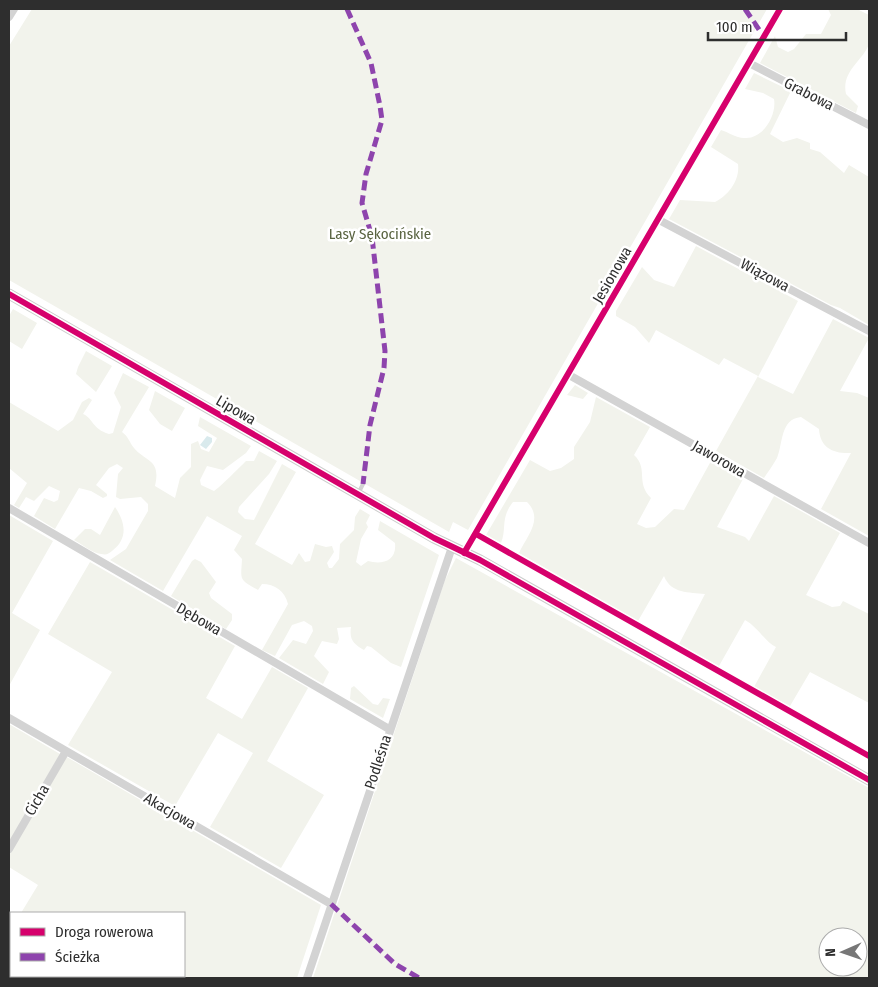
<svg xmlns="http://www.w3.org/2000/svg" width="878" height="987" font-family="'Fira Sans Condensed',sans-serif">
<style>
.green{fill:#f2f3ec;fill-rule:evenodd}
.water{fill:#d9eaed}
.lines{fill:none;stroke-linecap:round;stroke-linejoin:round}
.lane{stroke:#d3d3d3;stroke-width:4}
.street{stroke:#d3d3d3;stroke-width:8}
.secondary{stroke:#ccc;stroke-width:11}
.quiet{stroke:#8e44ad;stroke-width:5;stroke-dasharray:10 5;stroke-linecap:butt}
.cycleway-casing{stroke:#fff;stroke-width:9}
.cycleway{stroke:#d6006c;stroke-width:6}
.labels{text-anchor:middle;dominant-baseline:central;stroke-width:5;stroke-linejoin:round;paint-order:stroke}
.street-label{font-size:15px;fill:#2e2e2e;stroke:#fff}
.park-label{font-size:15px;fill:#5a6441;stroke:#fff}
</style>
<rect width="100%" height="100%" fill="#fff"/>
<path class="green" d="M32,9H767L468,530L453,522L449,532L9,280V46Z
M828,9H857L869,15C869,23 872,36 869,44C863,61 841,71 846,94L858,106L856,113L760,63L775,36L778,47L788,52L794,49L806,34H821L831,15Z
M754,73L791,91L770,134L783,142L797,138L810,143V149L820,152L844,173L849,165L869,177V325L840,308L831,305L669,219L680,200L715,202C729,195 740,180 738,164L711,147L721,130C728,132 736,138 744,138C763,140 777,115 774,99L763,93L745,89Z
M696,246L798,301L758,377L793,394L833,319L869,338L840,391L857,393L869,398V536L821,509L851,453C834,454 820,448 819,429L801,417C780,419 783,444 777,458C773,465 768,472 764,478L716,451L758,376L724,358L719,365L656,330L649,343L635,327L616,316V311L642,267L654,280L674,287Z
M13,309L37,323L22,349L9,341V316Z
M86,351L112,366L96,392L76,374L78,367Z
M123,373L149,387L122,432C129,437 129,442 134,448C147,463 161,459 155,486L175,498L180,478L191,467V444L198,441L201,449L209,452L217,438L198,426L200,417L251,446L246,453L223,470L207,466L200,480L201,485L214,491C219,488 240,467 246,461H254L259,451L277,461L269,474L239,507L238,512L245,519L254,520L282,464L296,472L255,544L292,565L299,553L305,562L310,561L315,544L326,547L332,546L334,552L327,563L329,568H332L339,559L340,544L354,530L355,517L360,509L370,515L366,523L368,527L361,539L356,562L361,566L368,561C382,565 397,561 395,543L378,530L380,521L439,555L401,667L391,663L371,647L367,646L364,650C354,644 349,640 351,627L337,628L339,639L337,644L322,641L314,656L329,672L323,684L279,658L293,640L306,644L313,631L312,626L304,621L292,625L275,656L262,650L288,604C285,591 275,584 262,584L258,590C238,579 241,580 242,559L234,550L242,536L207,516L163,591L110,560L126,549L148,511V504L141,497L120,499L116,497L118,474L123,468L117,464L109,468L96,485L107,494V496L103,498L91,491L79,488L55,529L34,516L44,498L54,502L58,500L60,491L49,486L34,501L26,497L19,508L14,505L27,483L9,468V402L58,431L73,420L82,402L89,398L92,400L83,414C93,418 92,429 109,434L113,433L121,407L114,393Z
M575,385L588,393L583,399L567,395Z
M155,391L185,408L172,431L160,424L149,410Z
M596,397L650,427L634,455C649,469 635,482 651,498L637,524L646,528L655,527L674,509L684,510L711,461L743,479L717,527L745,537L749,541L774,496L840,533L806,595L832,607L840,606L843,601L869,614V703L810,672L790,706L754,687L776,647C766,643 758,627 745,620L719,666L679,644L705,594C689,592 671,594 664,576L638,621L519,553C527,536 544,519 527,502H513C500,518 507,529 501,543L486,535L530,460L550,471L561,468L574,459V447L590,422Z
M115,507C126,523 128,539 112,551C108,554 107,555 101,554C92,553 82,544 74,540L85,529H91L100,535Z
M9,515L53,541L12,613L40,630L9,686Z
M456,558L869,788V978H313L445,580ZM828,937H858V967H828Z
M195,559L201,562L216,582L209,593L211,598L232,614V620L226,629L171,596L192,561Z
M90,562L235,646L206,698L242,719L272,667L308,688L267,761L324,795L281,868L210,827L253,753L218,733L175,806L68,745L112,672L48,634Z
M354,686L373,704L378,705L383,698L390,699L383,718L350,699L351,688Z
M9,724L60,754L9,843Z
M65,756L321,905L297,978H112L108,976H184V913H21L38,885L9,867V854Z
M9,932L11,933V976H85L89,978H9Z"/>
<path class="water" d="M207,436L212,438V442L206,449L200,445Z"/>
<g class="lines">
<path class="lane" d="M359,492L363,484"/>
<path class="street" d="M9,17L14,9
M749,63L869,125
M659,220L869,331
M569,375L869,543
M9,508L389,729
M464,553L780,9
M9,718L331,904
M9,849L66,751
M9,925L11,927
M96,976L101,978
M307,978L452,547"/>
<path class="secondary" d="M9,294L434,538L480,560L869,780"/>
<path class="quiet" d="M347,9L371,63L380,106L382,120L366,174L362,203L372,237L385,351L384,368L370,425L363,484
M745,9L764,37
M331,904L395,964L419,978"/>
<g class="cycleway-casing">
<path id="cycleway" d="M9,294L434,538L480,560L869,780
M476,534L869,756
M464,553L780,9"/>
</g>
<use href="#cycleway" class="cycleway"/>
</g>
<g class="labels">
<g class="street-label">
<text transform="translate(809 94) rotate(27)">Grabowa</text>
<text transform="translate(612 275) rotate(-60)">Jesionowa</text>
<text transform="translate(765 275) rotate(28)">Wiązowa</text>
<text transform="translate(236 410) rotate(30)">Lipowa</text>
<text transform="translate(719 459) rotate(30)">Jaworowa</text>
<text transform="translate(199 619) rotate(30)">Dębowa</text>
<text transform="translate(378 762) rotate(-72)">Podleśna</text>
<text transform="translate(37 800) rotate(-60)">Cicha</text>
<text transform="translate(170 811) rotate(30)">Akacjowa</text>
</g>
<g class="park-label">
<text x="380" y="234">Lasy Sękocińskie</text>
</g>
</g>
<rect width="878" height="987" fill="none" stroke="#2e2e2e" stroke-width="20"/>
<rect x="10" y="912" width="175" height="65" fill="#ffffff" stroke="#ababab"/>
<rect x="20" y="928" width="25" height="8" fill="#d6006c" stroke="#ababab"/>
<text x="55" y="937" font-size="15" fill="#2e2e2e">Droga rowerowa</text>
<rect x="20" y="953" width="25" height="8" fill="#8e44ad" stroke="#ababab"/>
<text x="55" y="962" font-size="15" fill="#2e2e2e">Ścieżka</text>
<g transform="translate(843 952) rotate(268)"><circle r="24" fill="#ffffff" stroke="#ababab"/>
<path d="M0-4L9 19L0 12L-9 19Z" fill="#777777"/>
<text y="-8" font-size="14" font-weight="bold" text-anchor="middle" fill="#2e2e2e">N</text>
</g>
<path d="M708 32v8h138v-8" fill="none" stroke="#2e2e2e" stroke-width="2.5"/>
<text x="716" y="32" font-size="15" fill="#2e2e2e" stroke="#ffffff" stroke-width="4" paint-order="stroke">100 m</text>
</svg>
